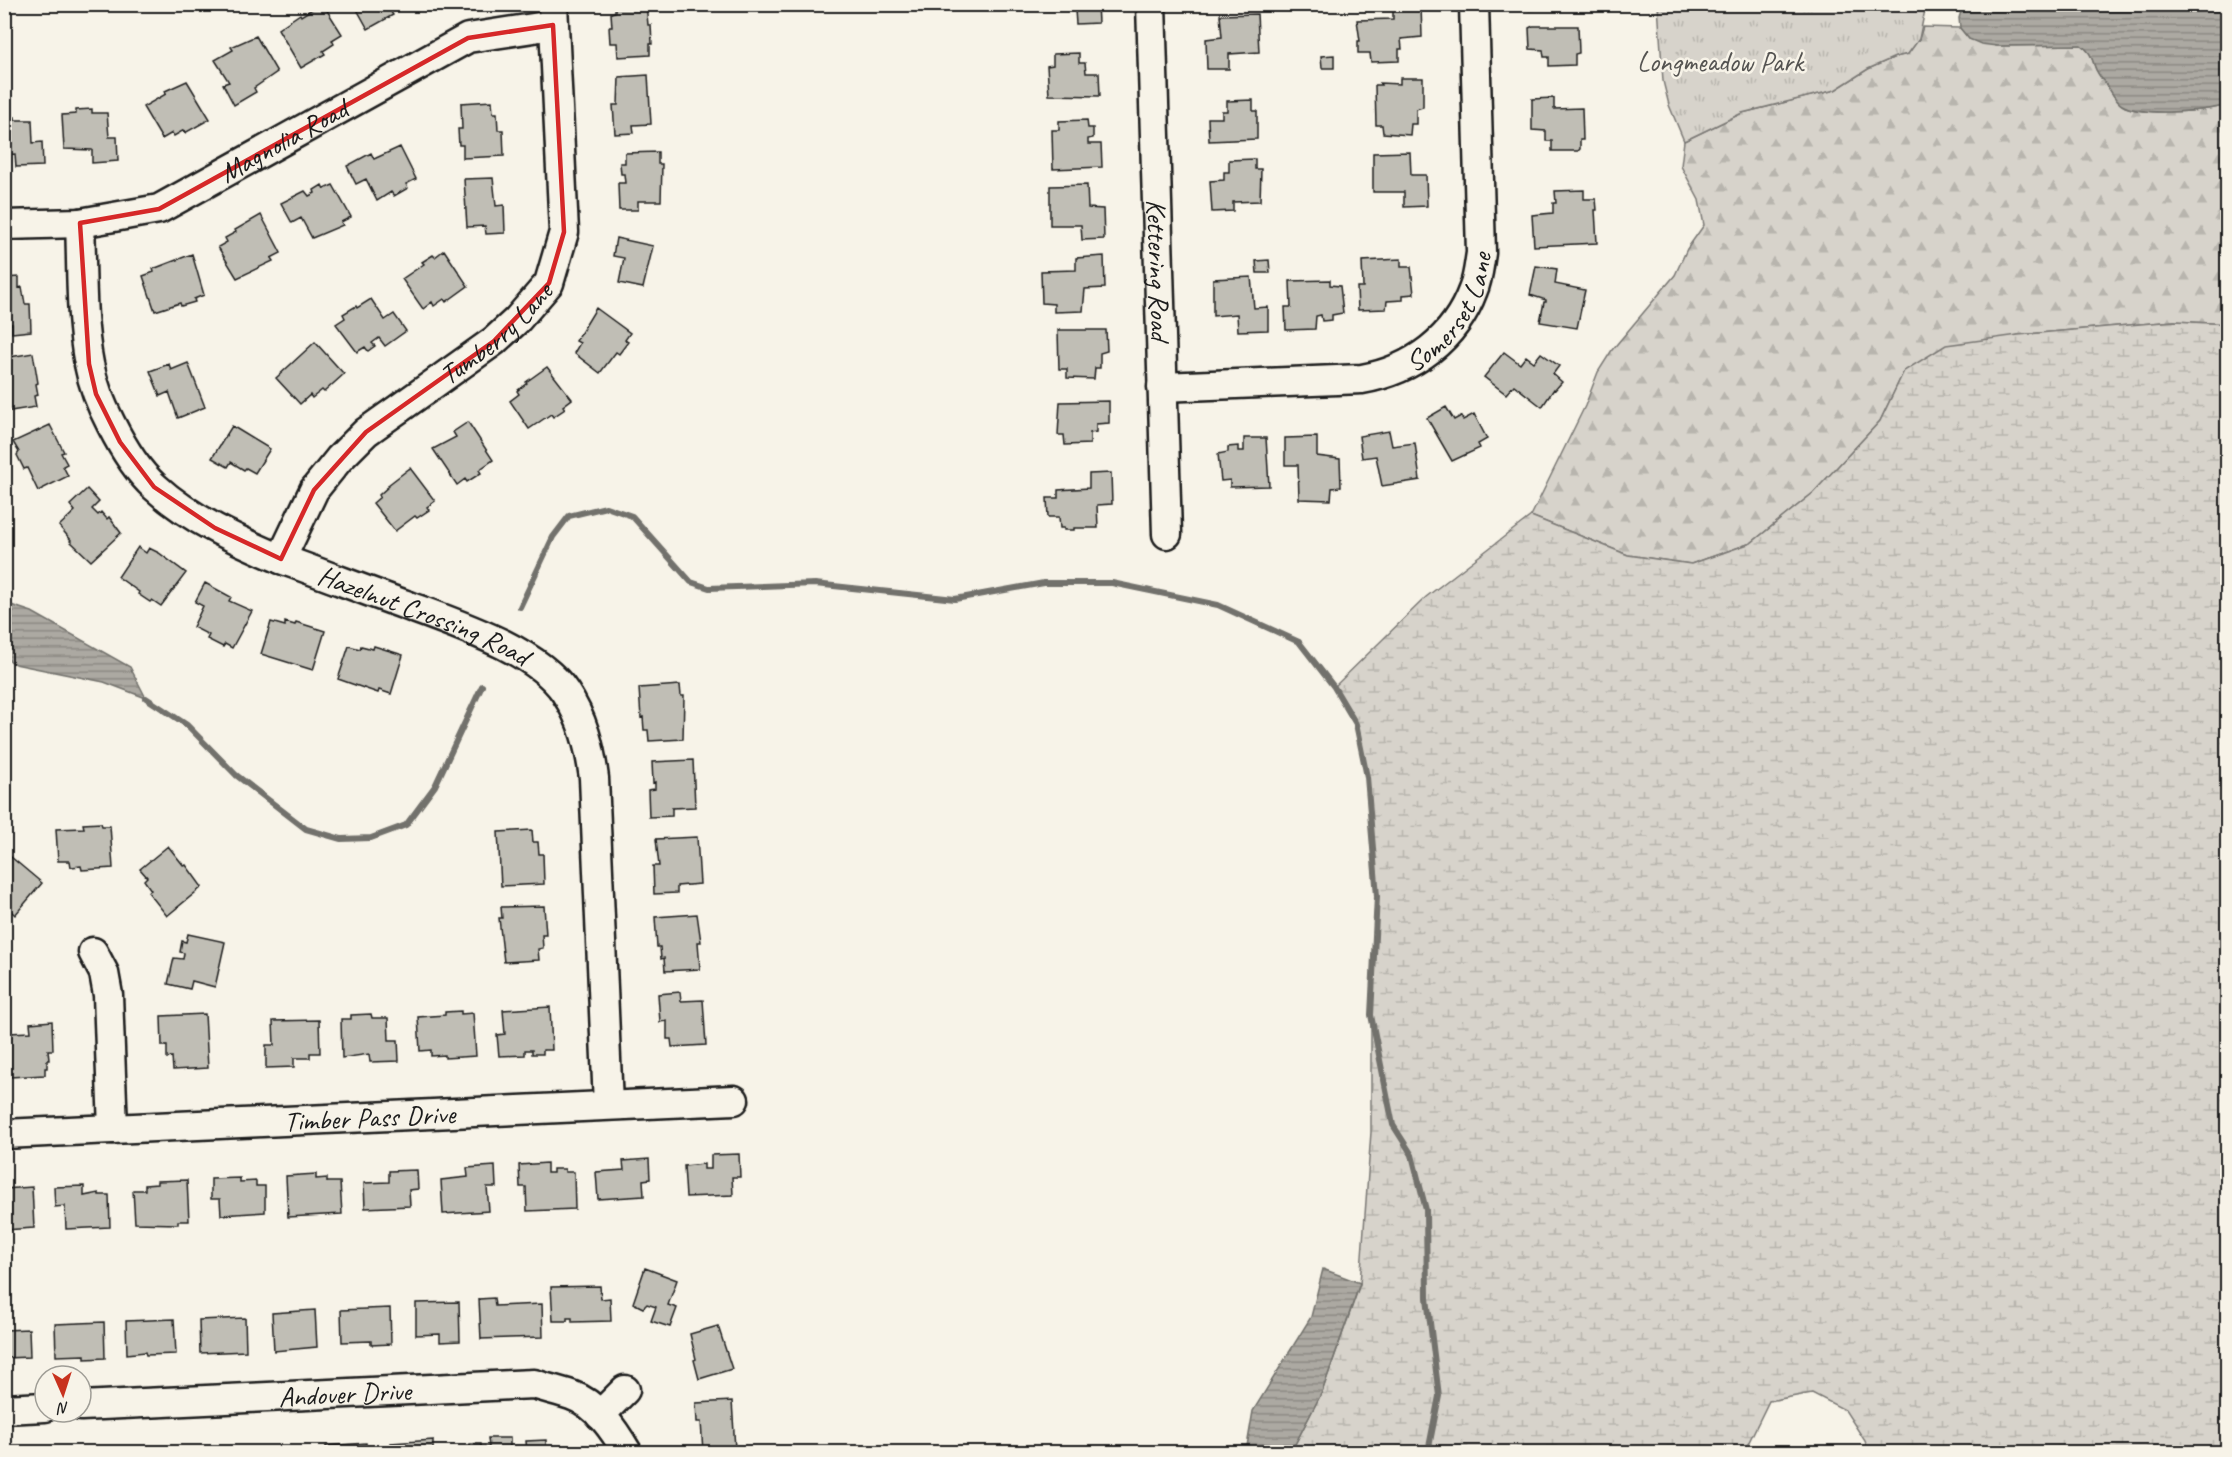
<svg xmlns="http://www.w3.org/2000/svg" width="2232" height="1457" font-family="Caveat,sans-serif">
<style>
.forest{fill:url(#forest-firs);stroke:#7a7874;stroke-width:1.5}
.wetland{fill:url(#wetland-marsh);stroke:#7a7874;stroke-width:1.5}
.park{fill:url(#park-tufts);stroke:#7a7874;stroke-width:1.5}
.water{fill:url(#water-rules);stroke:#72716c;stroke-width:1.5}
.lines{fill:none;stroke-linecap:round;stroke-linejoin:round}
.stream{stroke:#72716c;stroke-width:6}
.building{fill:#c0beb5;stroke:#1c1c1c;stroke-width:1.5}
.minor-casing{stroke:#1c1c1c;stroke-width:33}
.minor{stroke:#f7f3e8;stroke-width:28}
.marked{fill:none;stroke:#d62828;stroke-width:4.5;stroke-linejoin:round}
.labels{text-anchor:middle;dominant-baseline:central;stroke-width:5;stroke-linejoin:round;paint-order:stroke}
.park-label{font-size:28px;fill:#545351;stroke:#f7f3e8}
.street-label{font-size:28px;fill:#1c1c1c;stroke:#f7f3e8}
</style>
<defs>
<pattern id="forest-firs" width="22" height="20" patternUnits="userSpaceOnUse" patternTransform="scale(1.5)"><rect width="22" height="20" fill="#d7d3cb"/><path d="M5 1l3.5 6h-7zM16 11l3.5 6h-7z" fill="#b8b5ae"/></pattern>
<pattern id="wetland-marsh" width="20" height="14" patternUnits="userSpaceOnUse" patternTransform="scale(1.5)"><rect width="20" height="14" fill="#d7d3cb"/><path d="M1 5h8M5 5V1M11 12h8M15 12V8" fill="none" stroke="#b8b5ae"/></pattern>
<pattern id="park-tufts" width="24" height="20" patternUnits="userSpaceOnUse" patternTransform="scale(1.5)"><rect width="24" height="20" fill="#d7d3cb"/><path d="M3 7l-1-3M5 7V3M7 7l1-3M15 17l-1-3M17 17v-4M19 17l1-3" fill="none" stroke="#b8b5ae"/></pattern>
<pattern id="water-rules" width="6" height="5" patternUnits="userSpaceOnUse" patternTransform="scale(1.5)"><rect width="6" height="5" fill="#aca9a2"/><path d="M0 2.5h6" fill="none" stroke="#8b8983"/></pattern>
</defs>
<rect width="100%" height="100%" fill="#f7f3e8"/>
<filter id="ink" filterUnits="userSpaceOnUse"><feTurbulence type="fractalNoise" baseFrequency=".0167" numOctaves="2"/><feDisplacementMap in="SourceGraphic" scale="12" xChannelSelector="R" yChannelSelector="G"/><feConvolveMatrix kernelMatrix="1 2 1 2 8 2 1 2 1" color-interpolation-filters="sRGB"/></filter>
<g filter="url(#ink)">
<path class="forest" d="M1923,27L1960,28L1969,39L1997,46L2081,45C2091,52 2091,56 2095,67C2097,74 2106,84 2110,90C2113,95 2117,102 2122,105C2141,117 2206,111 2227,105V324L2174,321L2018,335L1904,371L1880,421L1813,493L1751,543L1691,564L1628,555L1531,516L1585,406L1598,372L1612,350L1675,275L1687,249L1704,225L1699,200L1681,166L1684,141L1742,113L1835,90L1868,69L1895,57L1908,54L1919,39Z"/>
<path class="wetland" d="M2174,321L2227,324V1452H1869L1865,1441L1845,1410L1812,1393L1769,1401L1744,1452H1291L1322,1392L1360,1284L1371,1132V1015L1377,896L1367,777L1356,724L1334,687L1426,597L1531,516L1628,555L1691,564L1751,543L1813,493L1880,421L1904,371L1946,345L2018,335Z"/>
<path class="park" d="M1658,5V4L1926,5L1919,39L1908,54L1895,57L1868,69L1835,90L1742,113L1684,141L1669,105L1663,81Z"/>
<path class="water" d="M1963,5H2226L2227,105C2206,111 2141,117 2122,105C2117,102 2113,95 2110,90C2106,84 2097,74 2095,67C2091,56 2091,52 2081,45L1997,46L1981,44L1969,39L1960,28L1959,18Z
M5,603L32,612L130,667L146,698L104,682L15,664L5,657Z
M1323,1269L1360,1283L1322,1392L1291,1452H1246L1253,1411L1311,1317Z"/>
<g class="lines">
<path class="stream" d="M520,607L553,537L569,516L606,507L632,516L691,582L709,588L815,584L955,599L1044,583H1112L1218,605L1299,642L1334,687L1356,724L1367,777L1377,896L1371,1015L1393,1125L1412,1155L1426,1210L1427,1298L1439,1396L1428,1452
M146,698L187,725L236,775L306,829L341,839L371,838L406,825L435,786L482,686"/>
</g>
<path class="building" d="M320,4H323L342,34L332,40L334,44L323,51L325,54L301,68L278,29L300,14L301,16Z
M354,4H400L401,6L391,12L393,15L368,29Z
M615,4H646L648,25H651L652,44H650V55L618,57L617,43H610L609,27H612L611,13L615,12Z
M1044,4H1097L1098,23L1076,24L1075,10H1044Z
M1528,4H1578V6L1529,10Z
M1421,6L1422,37L1401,39L1402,49H1399V61L1371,62L1370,53H1358V41H1360L1357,20L1393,19V8Z
M1257,14L1259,52L1229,54V69H1207L1206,39L1222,37L1220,15Z
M1533,26H1578L1579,53L1575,54V65L1549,66V57H1544L1543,50L1530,49L1529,28Z
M256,36L277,72L254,88L256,92L234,105L223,84L229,82L215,60L233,50L231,47Z
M1079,53V63H1085L1086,73H1099L1100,96L1049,95L1047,66L1053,65V54Z
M1334,55V68H1322L1321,56Z
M648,75L651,124L633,125L634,133L615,134L613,105H618L619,77Z
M1400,78H1423V107L1416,109V124H1411L1410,135L1383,133L1382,125H1376L1375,85H1381L1380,83L1400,84Z
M187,81L210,119L185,133L184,130L174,136L172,133L162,139L143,107L166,94L165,91Z
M1554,98V109L1582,108L1583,140H1580V149L1578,151H1552V141H1546V131L1532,130V99Z
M1253,100V111H1257V139L1209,141L1208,118H1222V111H1227V101Z
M492,101L493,113H497L498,130H503L504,156L463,158V145H459L458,129H462L461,103Z
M92,109V113H107L109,137H117L118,161L92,163V150L64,149L62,115L76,114V110Z
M4,117H15V120H32L33,143L42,142L43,166L16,167L15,154L4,155Z
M1087,120L1088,128H1093V138L1088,139V144H1101L1102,167L1053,169L1052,130H1059V121Z
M400,147L416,179L406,184L408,188L394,196L391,192L377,201L366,179L356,184L347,166L371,153L374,159Z
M658,152V164H662L661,201H638V210H619L618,183H625L624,174H621L620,163H625V153Z
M1410,152L1411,175H1426L1427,206L1404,207V192H1373V153Z
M1255,159V169H1261L1260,201L1233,202V211L1212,212L1210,181L1224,180V172H1229V160Z
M493,178L496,206L504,205L505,233L486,234L485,226L467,227L464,179Z
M322,185L324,189L333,185L351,217L341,222L343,225L312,238L301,218L292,223L281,203L305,191L309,196L315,193L314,190Z
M1087,185L1088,208L1103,209L1104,239L1082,240L1081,225H1050V186Z
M1584,190V199H1596L1597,210H1595L1597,243L1534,246L1532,215L1553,213V203H1556L1555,191Z
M261,215L281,253L271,258L273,261L237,278L218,247L227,242L225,238L236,232L235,230Z
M616,238L653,246L643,288L619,283L624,258L613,256Z
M444,250L468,286L446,302L444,299L434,306L432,302L423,309L402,279L424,264L422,262L433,255L435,257Z
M192,254L204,295L194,299L195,302L181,306L180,303L155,311L143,276L154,272L153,269Z
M1104,256L1105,288L1085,289L1083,311L1054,312V304L1042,303L1041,271L1076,270V258Z
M1401,259V267H1411L1414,294L1403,295V300L1387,301L1386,309L1358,310L1357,287H1363L1362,261Z
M1269,260L1270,273H1257L1256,261Z
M1536,266L1557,269L1555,284L1585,290L1577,328L1540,322L1544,302H1546V300L1530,295Z
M19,277V288L22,287L25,304H30L31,331L12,333V324H4V278Z
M1251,277L1254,308L1268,307V330L1238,331L1237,314L1213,316V279Z
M1330,280V285L1340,286L1343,313L1332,315V320L1322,321L1321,315L1316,316L1315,329L1286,330L1285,307H1291L1290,281Z
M371,299L385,320L394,314L406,331L385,346L379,338L372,343L375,346L368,351L365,347L357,352L336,324L345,318L343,314L356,306L357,308Z
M596,308L630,333L625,340L628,342L619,354L616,352L600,373L574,353L580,343L576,341Z
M1058,330H1106L1107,351L1100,353V368H1095L1094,379L1067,378V369H1059Z
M315,342L344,374L324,392L322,390L312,398L310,395L300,404L276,378Z
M1504,352L1520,364L1526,356L1534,362L1541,353L1559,366L1553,374L1562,382L1555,390L1554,389L1542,407L1514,385L1506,394L1484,377Z
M33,353L38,383L36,384L38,395L34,396L36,407L4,412V358Z
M188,363L205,407L178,418L169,392L160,396L150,371L169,364L171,370Z
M547,367L572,399L563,406L565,409L553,417L551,414L529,429L510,401L519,394L517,391L527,383L526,382Z
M1109,401V423L1096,424V432L1090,433V444L1065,445L1064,435H1058L1060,402Z
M1446,407L1454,420L1461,416L1463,420L1474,414L1487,439L1478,444L1480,448L1452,461L1427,418Z
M468,422L493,460L479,470L481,473L467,482L465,479L457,485L433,449L456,437L453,432Z
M50,425L64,452L61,453L67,464L63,466L68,476L38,491L27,468L24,469L17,455L19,452L13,442Z
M232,426L270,449L255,473L246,468L244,470L231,462L228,467L212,458Z
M1389,431L1392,446L1415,443L1420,480L1382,486L1376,456L1362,458L1359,436Z
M1317,437V456L1340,459L1341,487L1332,488L1331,500L1299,499L1298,465H1285V438Z
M1244,438H1266L1269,486L1230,487V480L1221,481L1218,454L1228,452V447L1238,446V451H1244Z
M410,468L435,501L427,507L429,510L417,518L415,516L395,531L373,503L380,497L379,495L389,486L388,485Z
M1111,473L1112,504L1097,505L1098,528H1074V530H1064V528H1060L1059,517H1048L1047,498H1058V490L1089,488V474Z
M87,489L99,502L92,509L98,515L101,512L107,519L109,517L121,533L91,561L70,541L71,540L59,526L75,511L70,505Z
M138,547L146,553L149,548L159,553L186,573L161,606L152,600L150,602L138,594L139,592L118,577Z
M205,583L231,597L229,601L252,611L232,648L225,644L223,647L207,639L209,635L193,627L203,606L195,602Z
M271,622L285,626V622L295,625L296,622L325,631L313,670L261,654Z
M349,646L360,649L361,646L373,649L374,646L403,655L391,694L379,690L378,693L338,679Z
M680,685L681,696H684L683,739L649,741L648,730H644L643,717L641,718L639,688Z
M693,760L695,807L672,808V816L649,817L648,790L655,789V782L653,783L652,762Z
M101,823L102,826H110L113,868L82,870L81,866L71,867L70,861H58L56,829L84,828L83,824Z
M532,830L533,842H538L539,854H543L544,884L501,886L498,832Z
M697,837L700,884L677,886V893L654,894L653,866H659L656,839Z
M168,846L184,866L186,865L202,887L167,916L148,892L151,890L144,880L147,877L140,869Z
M11,857L42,883L15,915L11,911L4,919V864Z
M544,906L546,935H542L543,948L538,949L539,960L504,962L499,918H502L501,907Z
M697,914L701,942H698L700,969L665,971L664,958L661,959L660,947H657L655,917Z
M188,934L225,942L215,987L192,981L190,989L168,984L174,958L183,959L184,953L180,952L182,941L186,942Z
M4,945H10L12,991H9L10,1001H4Z
M680,992L681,1001L703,1000L706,1045L672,1047L671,1039H667V1021L660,1022L658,994Z
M550,1007L552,1050H543V1054H532V1050H525V1055L499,1056L497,1035L505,1034L503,1010Z
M461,1011V1014L473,1013L476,1056L445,1058V1055L431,1056V1050L420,1051L418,1017L445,1015V1012Z
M205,1014L208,1068L173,1070L172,1057L167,1058V1046H162L161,1016Z
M371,1014L372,1018H388L389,1040H398L399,1061L370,1062L369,1054L342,1058L341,1019H351V1015Z
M319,1020L320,1053H310V1058H294V1067L266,1068V1045H274L273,1021Z
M52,1021L53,1050H48L49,1060H47V1068H45V1075L10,1077L8,1033L31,1032L30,1023Z
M739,1154L740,1177H732L733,1195L686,1197L684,1166L704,1164V1169H711V1155Z
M649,1159L650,1179L643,1180L644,1196L598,1199L596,1172L624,1170L623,1161Z
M547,1163V1173H553V1169H565V1172H574L575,1209L527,1211L526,1187H520L519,1165Z
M495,1166L496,1187H487L489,1211L443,1214L441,1180L468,1177L467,1168Z
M417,1170L418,1189L409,1190L410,1206L365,1208L364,1183L389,1182V1171Z
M316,1174V1179L327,1178V1182H340L342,1214L288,1217L286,1176Z
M240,1178V1182L256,1181V1186H265V1212L221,1215L220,1199H211V1179Z
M187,1180L189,1221H178V1224L135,1223L133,1190H145V1185L157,1184V1181Z
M84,1186V1196L99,1193V1195H109L110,1227L66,1229L65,1206L55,1207L54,1187Z
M32,1187L34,1228L4,1230V1189Z
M645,1268L677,1280L668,1305L677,1308L670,1327L651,1321L656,1307L647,1304L643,1308L633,1303Z
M600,1286L601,1299L610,1298L611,1321L572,1322V1318H567V1321H553L551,1287Z
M494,1298L495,1306L542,1304L543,1337L481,1339L479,1299Z
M459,1302L460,1341L440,1342V1334L416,1335V1303Z
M390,1308L391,1344L371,1345V1341L342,1342L341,1310Z
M315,1310L317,1347L274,1351L272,1313Z
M245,1318L246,1351L200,1353L199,1320Z
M174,1319L176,1354L146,1355L145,1352L127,1354L126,1321Z
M104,1322L105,1358L85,1359V1355L56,1356L55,1324Z
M718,1326L732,1369L699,1379L694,1360L696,1359L690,1334Z
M29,1329L30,1357L5,1358L4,1362V1330Z
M732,1401L735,1449L703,1451L701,1422H697L696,1403Z
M488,1438H510V1452H460V1449H470V1444H481V1447H489Z
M433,1440V1452H391V1443Z
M546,1440V1449H553V1452L563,1451L566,1452H527L526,1441Z
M366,1443V1452H315L326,1450V1446Z
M270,1448L271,1452H242V1449Z"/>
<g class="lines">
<g class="minor-casing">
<g id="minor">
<path id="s1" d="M1151,4L1167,534"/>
<path id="s2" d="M80,223C82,270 80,318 89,364C93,385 101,405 111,424C122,446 136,470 155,487C191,520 237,540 281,559C323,574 364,590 406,605C453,623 536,649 565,692C583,719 590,747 594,778L608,1105"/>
<path id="s3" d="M4,225L80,223L159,209L468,38L553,25"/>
<path id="s4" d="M1162,387L1362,379C1413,370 1455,339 1473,290C1478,279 1479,265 1481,253L1474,4"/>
<path id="s5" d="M281,559L314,490L339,459L366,432L494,341L517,320L549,283L564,232L553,4"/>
<path d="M93,952L104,973L108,995L113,1129"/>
<path id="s6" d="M4,1134L734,1100"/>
<path id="s7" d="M81,1406L534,1384C546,1388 559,1391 571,1395C597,1404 614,1430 627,1452"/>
<path d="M4,1409L45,1407"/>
<path d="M600,1415L625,1390"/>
</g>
</g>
<use href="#minor" class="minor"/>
</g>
</g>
<path class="marked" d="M553,25L564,232L549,283L494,341L366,432L314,490L281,559L215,528L154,487L120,442L96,394L89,364L80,223L159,209L468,38Z"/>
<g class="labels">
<g class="park-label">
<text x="1720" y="61">Longmeadow Park</text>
</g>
<g class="street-label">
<text stroke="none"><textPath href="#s3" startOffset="298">Magnolia Road</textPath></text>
<text stroke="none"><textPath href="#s1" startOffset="266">Kettering Road</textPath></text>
<text stroke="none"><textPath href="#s4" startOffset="318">Somerset Lane</textPath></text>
<text stroke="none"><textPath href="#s5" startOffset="318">Tumberry Lane</textPath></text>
<text stroke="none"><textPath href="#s2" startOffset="582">Hazelnut Crossing Road</textPath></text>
<text stroke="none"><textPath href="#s6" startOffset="366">Timber Pass Drive</textPath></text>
<text stroke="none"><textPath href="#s7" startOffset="264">Andover Drive</textPath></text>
</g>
</g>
<rect width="2232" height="1457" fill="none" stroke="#f7f3e8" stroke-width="24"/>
<rect x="12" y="12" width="2208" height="1433" fill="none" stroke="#1c1c1c" stroke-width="2" filter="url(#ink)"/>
<g transform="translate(63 1394) rotate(177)"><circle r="28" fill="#f7f3e8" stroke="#9f9d96" stroke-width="1.5"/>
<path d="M0-4.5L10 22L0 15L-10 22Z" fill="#c8321e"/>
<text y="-9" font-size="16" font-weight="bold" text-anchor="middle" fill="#1c1c1c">N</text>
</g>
</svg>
